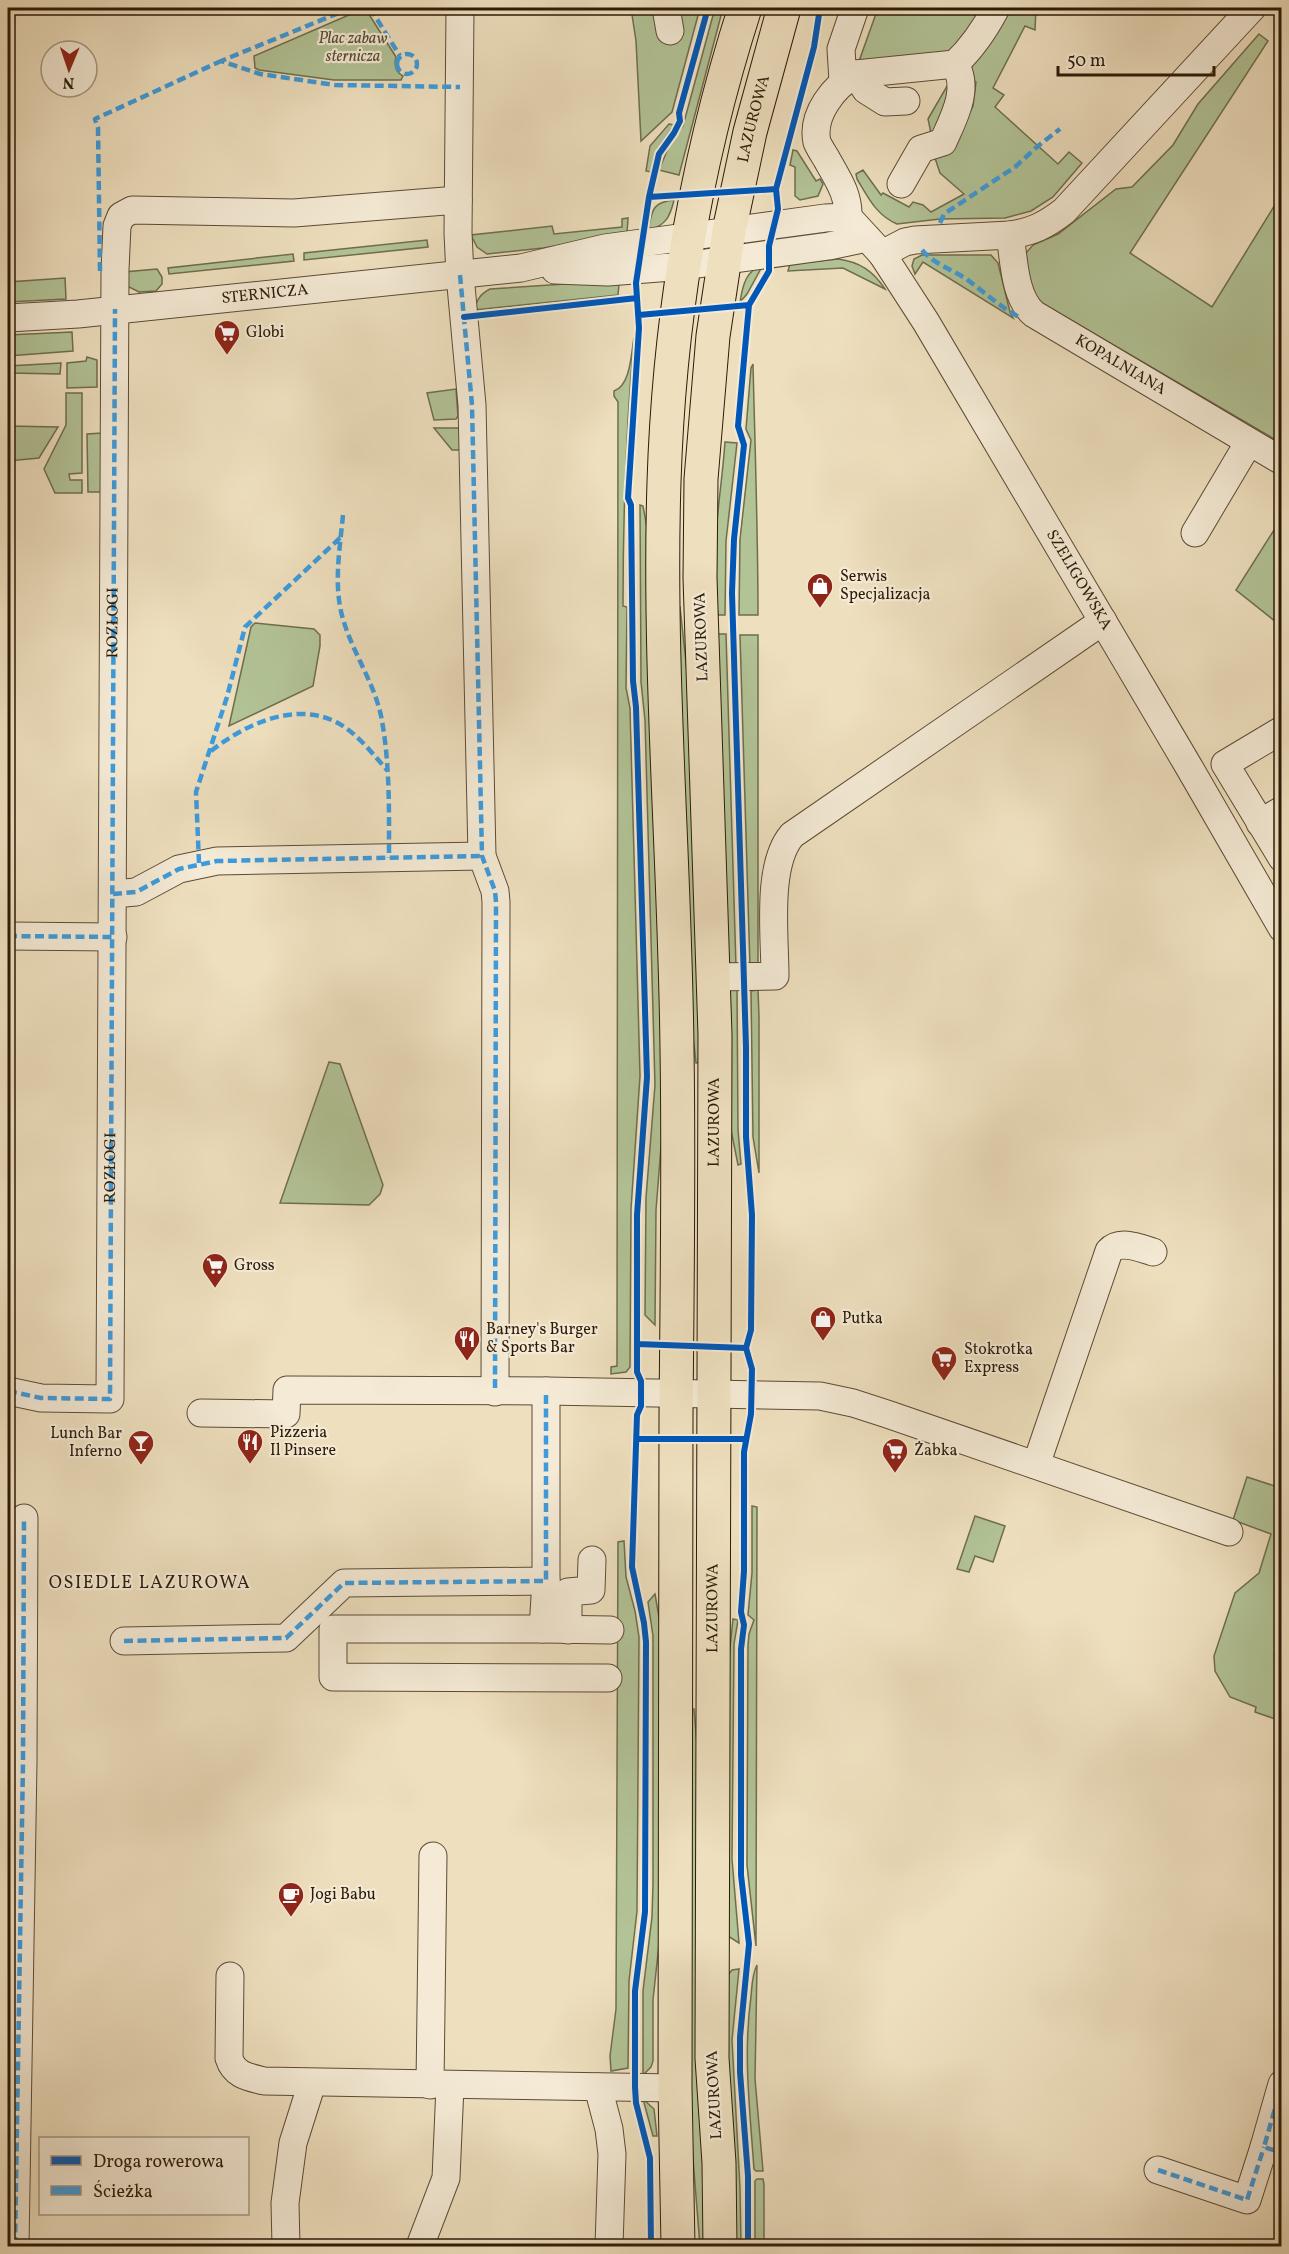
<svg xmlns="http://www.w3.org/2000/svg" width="1289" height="2254" font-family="Vollkorn,serif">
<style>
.green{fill:#b2c396;stroke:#6e6e4f;stroke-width:1.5}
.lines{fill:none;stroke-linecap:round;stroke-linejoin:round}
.minor-casing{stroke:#5c4b36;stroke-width:29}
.major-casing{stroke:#2b1a08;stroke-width:35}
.minor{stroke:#f4ead5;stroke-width:27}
.major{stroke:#eedfbe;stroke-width:33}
.quiet{stroke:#3d9bdd;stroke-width:4.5;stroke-dasharray:9 4.5;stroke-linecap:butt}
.cycleway-casing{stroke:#f4ead5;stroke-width:10}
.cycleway{stroke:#0057b8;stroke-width:6}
.labels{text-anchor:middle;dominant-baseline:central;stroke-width:4.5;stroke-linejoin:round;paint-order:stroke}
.park-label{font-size:16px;font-style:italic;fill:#544d33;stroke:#f4ead5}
.street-label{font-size:16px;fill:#2b1a08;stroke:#f4ead5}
.poi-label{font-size:16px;fill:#2b1a08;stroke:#f4ead5;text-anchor:start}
.neighbourhood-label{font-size:18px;letter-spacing:1.5px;fill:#2b1a08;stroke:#f4ead5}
</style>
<rect width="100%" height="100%" fill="#eedfbe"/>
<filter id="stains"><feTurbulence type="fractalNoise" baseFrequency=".00333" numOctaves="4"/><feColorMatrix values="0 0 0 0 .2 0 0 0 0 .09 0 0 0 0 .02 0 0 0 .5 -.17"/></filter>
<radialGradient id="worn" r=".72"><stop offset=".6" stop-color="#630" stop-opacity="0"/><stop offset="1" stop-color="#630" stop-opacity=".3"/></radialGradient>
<path class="green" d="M365,8L396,57C394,65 395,72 403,76L401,80H334L259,70L255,68L254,56Z
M631,8H700L672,112L641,141L636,41Z
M715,8H723L679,175L659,170L669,146L683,126Z
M878,8H982L962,44L948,58L858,64Z
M1006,8H1036L1035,30L1025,26L993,88L1004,95L995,107L1058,164L1069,152L1082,163L1053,197L1031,211L1005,218L940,219L897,224C876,215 868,197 857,179L856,174L863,170L881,195L883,193L909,207L913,202L923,205L931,212L964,194L940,173L934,155L950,151L973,106L976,82L966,75L967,63Z
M1259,34L1268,41L1130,253L1212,307L1281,195V443L1040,302L1030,294L1026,253L1033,245L1058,234L1116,189L1132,187L1173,145L1198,104Z
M954,74L955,96L932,138L928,119Z
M669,124L674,125L658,148L651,172L646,171L650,146Z
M793,150L797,151L816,181L820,179L823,184L818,196L800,200L795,196V167L790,165Z
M674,200C670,217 666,225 648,231C652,212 651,202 674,200Z
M628,218L627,234L543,248L487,254L477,247L471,235L552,226L554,234L622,227V219Z
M427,240L428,247L304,260V253Z
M293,254L294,261L169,274L168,268Z
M922,255H991L998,263L1010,312L1013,318L923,262L915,274L912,266L914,259Z
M838,259C860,262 873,271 885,289L843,268L788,271L790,264Z
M764,263L747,294L740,302C743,283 746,272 764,263Z
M157,269L162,277V284L156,291L139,292L127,286L124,272Z
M65,278L66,299L8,302V282Z
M565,284H619L618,295L474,310C477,300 480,294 490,289Z
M72,332L73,351L8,356V335Z
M634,338C626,427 623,516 623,606L627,607L626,688L630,708L640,1076L631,1209L630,1367L626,1372L611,1374V1367L617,1366L618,402L614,396V391C631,385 631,353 634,338Z
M87,357L97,360V387L67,388V363L86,361Z
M61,363L60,374L8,373V366Z
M753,364C755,448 758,532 758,615H739L740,539L751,440L746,429L751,368Z
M456,389L458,416L456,419L434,420L427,393Z
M66,393H82V473L69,474L70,480H82V493H55L44,469L66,425Z
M8,426L58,427L39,458L8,461Z
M434,428H467L468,450H452Z
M102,433V492H88L87,434Z
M725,442L737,443L726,541L725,615H718C708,557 721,500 725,442Z
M640,505L643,506L648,533L664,1110L656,1210L655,1325L645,1315L646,1198L655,1085L645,720L641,682Z
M1281,519L1282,625L1281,626L1236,590Z
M680,607L691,708L702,1062L696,1063L692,1027L677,608Z
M255,623L314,629L320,635V646L313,686L229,726L251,627Z
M717,634H726L736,967H726Z
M740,635H758V966L750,967Z
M727,986H737L738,1130L741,1164L738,1165L731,1130Z
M758,990L759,1016V1173L753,1137L751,991Z
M329,1062L340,1064L383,1185L380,1194L369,1205L280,1203Z
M1247,1477L1281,1488L1282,1633L1274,1656L1281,1658V1721L1255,1712L1256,1707L1230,1697L1215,1671L1214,1656L1235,1593L1259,1573L1271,1534L1233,1520Z
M752,1506L757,1507L756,1946L747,1865L748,1645L749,1634L754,1620L748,1615L752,1573Z
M975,1516L1005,1526L993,1562L975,1556L969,1572L957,1569Z
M624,1541L626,1577L635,1611L639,1637L637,1911L629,1981L628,2068L611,2071L610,2056L616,2009L618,1542Z
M655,1594L662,1635L660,1935L653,2000V2061L651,2067L643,2075V1991L652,1917L653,1885V1636L648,1602Z
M733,1619L738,1620L734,1644L732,1859L739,1943L728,1936L729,1657Z
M688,1709H694L699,1768L707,2246H700L688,2097Z
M757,1965L755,2079L763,2171H756L754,2169C750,2111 743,2054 751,1997C752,1986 752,1974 757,1965Z
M739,1969L732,2040L740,2188L741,2246H734L727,2101L728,1975L732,1970Z
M643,2099L654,2109L657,2136H653Z
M757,2179H763L764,2184V2246H755V2181Z"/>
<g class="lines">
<g class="minor-casing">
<g id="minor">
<path d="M460,8L458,233L460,275L472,405L482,856L495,891L496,902L495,1392"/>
<path d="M666,8L670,31"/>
<path d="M856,74L866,90L885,102L906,101"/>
<path d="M843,81L841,49L855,8"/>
<path d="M901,184L921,149L943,142C954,117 970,89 955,64"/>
<path d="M848,217C849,194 837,178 826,158C823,153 819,147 817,142C811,115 834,86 856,74L955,64C972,48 985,29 996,8"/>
<path d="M1010,235C1032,232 1046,225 1064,211L1252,8"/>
<path id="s1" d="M882,254L905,242L915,240L1010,235C1014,259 1014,297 1034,314L1282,461"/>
<path d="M555,270L608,272L684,266L829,246L867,238"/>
<path id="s2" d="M8,318L78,314L521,268L605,248L825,218L848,217L882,254L926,322L1189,767L1282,928"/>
<path d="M1195,533L1249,442"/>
<path d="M1282,730L1225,764L1282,858"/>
<path d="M1260,823L1282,810"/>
<path d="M113,894L136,892L179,869L217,861L482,856"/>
<path d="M8,936L113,937"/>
<path d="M713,977L775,976C775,936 766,865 792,835L1103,621"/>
<path id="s3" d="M8,1391L41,1398L110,1399L115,270L117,226L121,216L132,210L294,213L458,200"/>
<path d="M201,1413L286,1414L287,1390L546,1391L820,1396L853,1403L887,1414L1229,1532"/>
<path d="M1036,1465L1109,1251C1120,1239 1140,1248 1153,1252"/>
<path d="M546,1581L543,1629L610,1630"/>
<path d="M543,1629H333V1677L608,1678"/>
<path d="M568,1630V1592L591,1590L592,1560"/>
<path d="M124,1641L286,1638L344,1583L546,1581V1391"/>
<path d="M230,1976L229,2058C234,2075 248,2077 264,2081L675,2088"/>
<path d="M430,2085L433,1856"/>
<path d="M598,2087L609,2129L612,2154L609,2246"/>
<path d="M1280,2152L1264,2147L1282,2084"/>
<path d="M1158,2170L1247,2200L1264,2147"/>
<path d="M15,2246L23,1762L24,1518"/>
<path d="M286,2246L285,2203L293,2143L312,2083"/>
<path d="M420,2246L446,2178L450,2086"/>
</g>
</g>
<g class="major-casing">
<g id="major">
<path d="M678,2246L675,2088C675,1864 676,1640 676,1416C677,1294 679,1171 677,1049C675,860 658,671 664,482C669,322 696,160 745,8"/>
<path id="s4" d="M720,2246L719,2163L712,2058L715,1035L700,578L701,479L713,336L729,231L750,132L784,8"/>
</g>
</g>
<use href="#minor" class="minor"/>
<use href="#major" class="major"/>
<path class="quiet" d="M351,8L221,61L260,74L335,85L460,87
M370,8L400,56
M397 64a10 10 0 1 1 20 0a10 10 0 1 1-20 0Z
M940,223L944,214L1015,167L1038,146L1060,129
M922,250C933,263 950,269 965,278C983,291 999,306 1019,317
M100,271L98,128L95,119L221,61
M460,275L472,405L482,856L495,891L496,902L495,1392
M343,515C340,548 333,586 343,619C353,654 376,685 382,721C390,766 389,813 389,858
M211,751C244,725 294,701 336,722C356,732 372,753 387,770
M199,863L196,792L227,697L245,627L341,537
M113,894L136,892L179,869L217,861L482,856
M8,936L113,937
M8,1391L41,1398L110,1399L115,309
M124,1641L286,1638L344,1583L546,1581V1391
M1282,2084L1264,2147L1282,2153
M1158,2170L1247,2200L1264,2147
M15,2246L23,1762L24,1518"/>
<g class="cycleway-casing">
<path id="cycleway" d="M649,197L776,189
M639,315L749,305
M464,317L637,298
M637,1344L746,1348
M637,1439H745
M651,2246L650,2158L636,2103L635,2087V1991L645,1912L646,1642L644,1623L632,1567L637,1415L641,1406V1381L637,1372V1215L647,1077L636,707L633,681L631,505L628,498L639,328L636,283L649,197L659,154L674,133L680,121L679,113L708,8
M748,2246V2176L740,2072V2037L749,1944L741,1875V1649L744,1625L741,1612L744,1571V1452L751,1414L752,1369L746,1348L751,1330L752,1215L746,1137V1047L732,593L734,539L744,445L738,426L749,305L769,271V246L778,209L776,189L814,47L820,8"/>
</g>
<use href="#cycleway" class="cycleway"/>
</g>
<defs>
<g id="supermarket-pin" transform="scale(1.35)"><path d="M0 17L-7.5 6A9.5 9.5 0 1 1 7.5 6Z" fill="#8f2418" stroke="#f4ead5"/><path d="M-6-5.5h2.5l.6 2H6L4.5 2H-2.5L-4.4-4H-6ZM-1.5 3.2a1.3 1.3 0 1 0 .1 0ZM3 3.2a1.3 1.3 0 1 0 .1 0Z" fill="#fff"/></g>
<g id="shop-pin" transform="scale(1.35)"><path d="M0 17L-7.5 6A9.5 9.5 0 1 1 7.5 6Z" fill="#8f2418" stroke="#f4ead5"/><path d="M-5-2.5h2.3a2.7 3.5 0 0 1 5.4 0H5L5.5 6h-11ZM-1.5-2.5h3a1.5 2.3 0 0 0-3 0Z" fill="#fff"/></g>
<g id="restaurant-pin" transform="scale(1.35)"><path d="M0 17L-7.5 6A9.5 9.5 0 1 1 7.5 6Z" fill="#8f2418" stroke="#f4ead5"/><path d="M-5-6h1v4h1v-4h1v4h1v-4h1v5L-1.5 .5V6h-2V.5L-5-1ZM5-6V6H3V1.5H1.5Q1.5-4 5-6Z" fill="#fff"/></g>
<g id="bar-pin" transform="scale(1.35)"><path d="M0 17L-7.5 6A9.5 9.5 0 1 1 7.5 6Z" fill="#8f2418" stroke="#f4ead5"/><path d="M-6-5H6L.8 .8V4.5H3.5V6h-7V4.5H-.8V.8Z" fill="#fff"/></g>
<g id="cafe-pin" transform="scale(1.35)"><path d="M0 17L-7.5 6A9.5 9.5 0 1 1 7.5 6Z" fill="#8f2418" stroke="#f4ead5"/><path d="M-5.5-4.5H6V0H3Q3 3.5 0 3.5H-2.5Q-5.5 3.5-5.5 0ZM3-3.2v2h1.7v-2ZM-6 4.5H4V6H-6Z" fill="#fff"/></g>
</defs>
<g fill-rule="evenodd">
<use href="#supermarket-pin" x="227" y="333"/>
<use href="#shop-pin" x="820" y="586"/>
<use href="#supermarket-pin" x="215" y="1266"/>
<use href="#shop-pin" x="823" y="1319"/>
<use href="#restaurant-pin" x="467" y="1339"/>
<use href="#supermarket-pin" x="944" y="1359"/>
<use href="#restaurant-pin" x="250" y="1442"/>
<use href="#bar-pin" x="141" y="1443"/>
<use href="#supermarket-pin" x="895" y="1451"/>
<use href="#cafe-pin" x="291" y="1895"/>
</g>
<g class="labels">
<g class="park-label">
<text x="353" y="39">Plac zabaw<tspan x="353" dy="18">sternicza</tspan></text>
</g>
<g class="street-label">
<text stroke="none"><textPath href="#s4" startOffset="2132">LAZUROWA</textPath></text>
<text stroke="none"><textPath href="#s2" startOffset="258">STERNICZA</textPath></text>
<text stroke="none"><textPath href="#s1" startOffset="316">KOPALNIANA</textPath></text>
<text stroke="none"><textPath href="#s2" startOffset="1278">SZELIGOWSKA</textPath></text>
<text stroke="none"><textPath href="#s3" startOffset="879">ROZŁOGI</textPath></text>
<text transform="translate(702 637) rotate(-92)">LAZUROWA</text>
<text stroke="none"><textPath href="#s4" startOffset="1124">LAZUROWA</textPath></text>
<text stroke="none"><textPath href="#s3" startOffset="334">ROZŁOGI</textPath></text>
<text stroke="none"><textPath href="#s4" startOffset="638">LAZUROWA</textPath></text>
<text transform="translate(715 2095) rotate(-93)">LAZUROWA</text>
</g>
<g class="poi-label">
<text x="246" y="333">Globi</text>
<text x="840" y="577">Serwis<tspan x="840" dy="18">Specjalizacja</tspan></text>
<text x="234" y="1266">Gross</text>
<text x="842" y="1319">Putka</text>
<text x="486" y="1330">Barney's Burger<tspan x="486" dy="18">&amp; Sports Bar</tspan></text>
<text x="964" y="1350">Stokrotka<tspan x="964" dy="18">Express</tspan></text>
<text x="270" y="1433">Pizzeria<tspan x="270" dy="18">Il Pinsere</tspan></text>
<text x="122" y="1434" text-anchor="end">Lunch Bar<tspan x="122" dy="18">Inferno</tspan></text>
<text x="914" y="1451">Żabka</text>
<text x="310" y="1895">Jogi Babu</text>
</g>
<g class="neighbourhood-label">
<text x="150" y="1583">OSIEDLE LAZUROWA</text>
</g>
</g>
<rect width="1289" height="2254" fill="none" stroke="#eedfbe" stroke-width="30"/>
<rect x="9" y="9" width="1271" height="2236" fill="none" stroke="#2b1a08" stroke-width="3"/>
<rect x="15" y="15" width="1259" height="2224" fill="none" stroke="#2b1a08" stroke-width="1.5"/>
<rect x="39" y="2137" width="210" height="78" fill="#f4ead5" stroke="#a49783" stroke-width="1.5"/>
<rect x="51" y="2156" width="30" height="9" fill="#0057b8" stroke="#a49783" stroke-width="1.5"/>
<text x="93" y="2167" font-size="18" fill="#2b1a08">Droga rowerowa</text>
<rect x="51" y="2186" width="30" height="9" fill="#3d9bdd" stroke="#a49783" stroke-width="1.5"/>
<text x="93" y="2197" font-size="18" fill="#2b1a08">Ścieżka</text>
<g transform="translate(69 69) rotate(182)"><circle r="28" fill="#f4ead5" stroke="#a49783" stroke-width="1.5"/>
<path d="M0-4.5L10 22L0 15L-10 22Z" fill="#8f2418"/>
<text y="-9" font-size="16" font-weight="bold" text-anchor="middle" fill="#2b1a08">N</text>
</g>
<path d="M1058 66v9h156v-9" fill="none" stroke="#2b1a08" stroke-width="3"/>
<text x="1067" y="66" font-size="18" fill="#2b1a08" stroke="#f4ead5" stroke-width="4.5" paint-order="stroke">50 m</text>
<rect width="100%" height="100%" filter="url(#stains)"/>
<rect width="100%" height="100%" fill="url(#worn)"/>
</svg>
